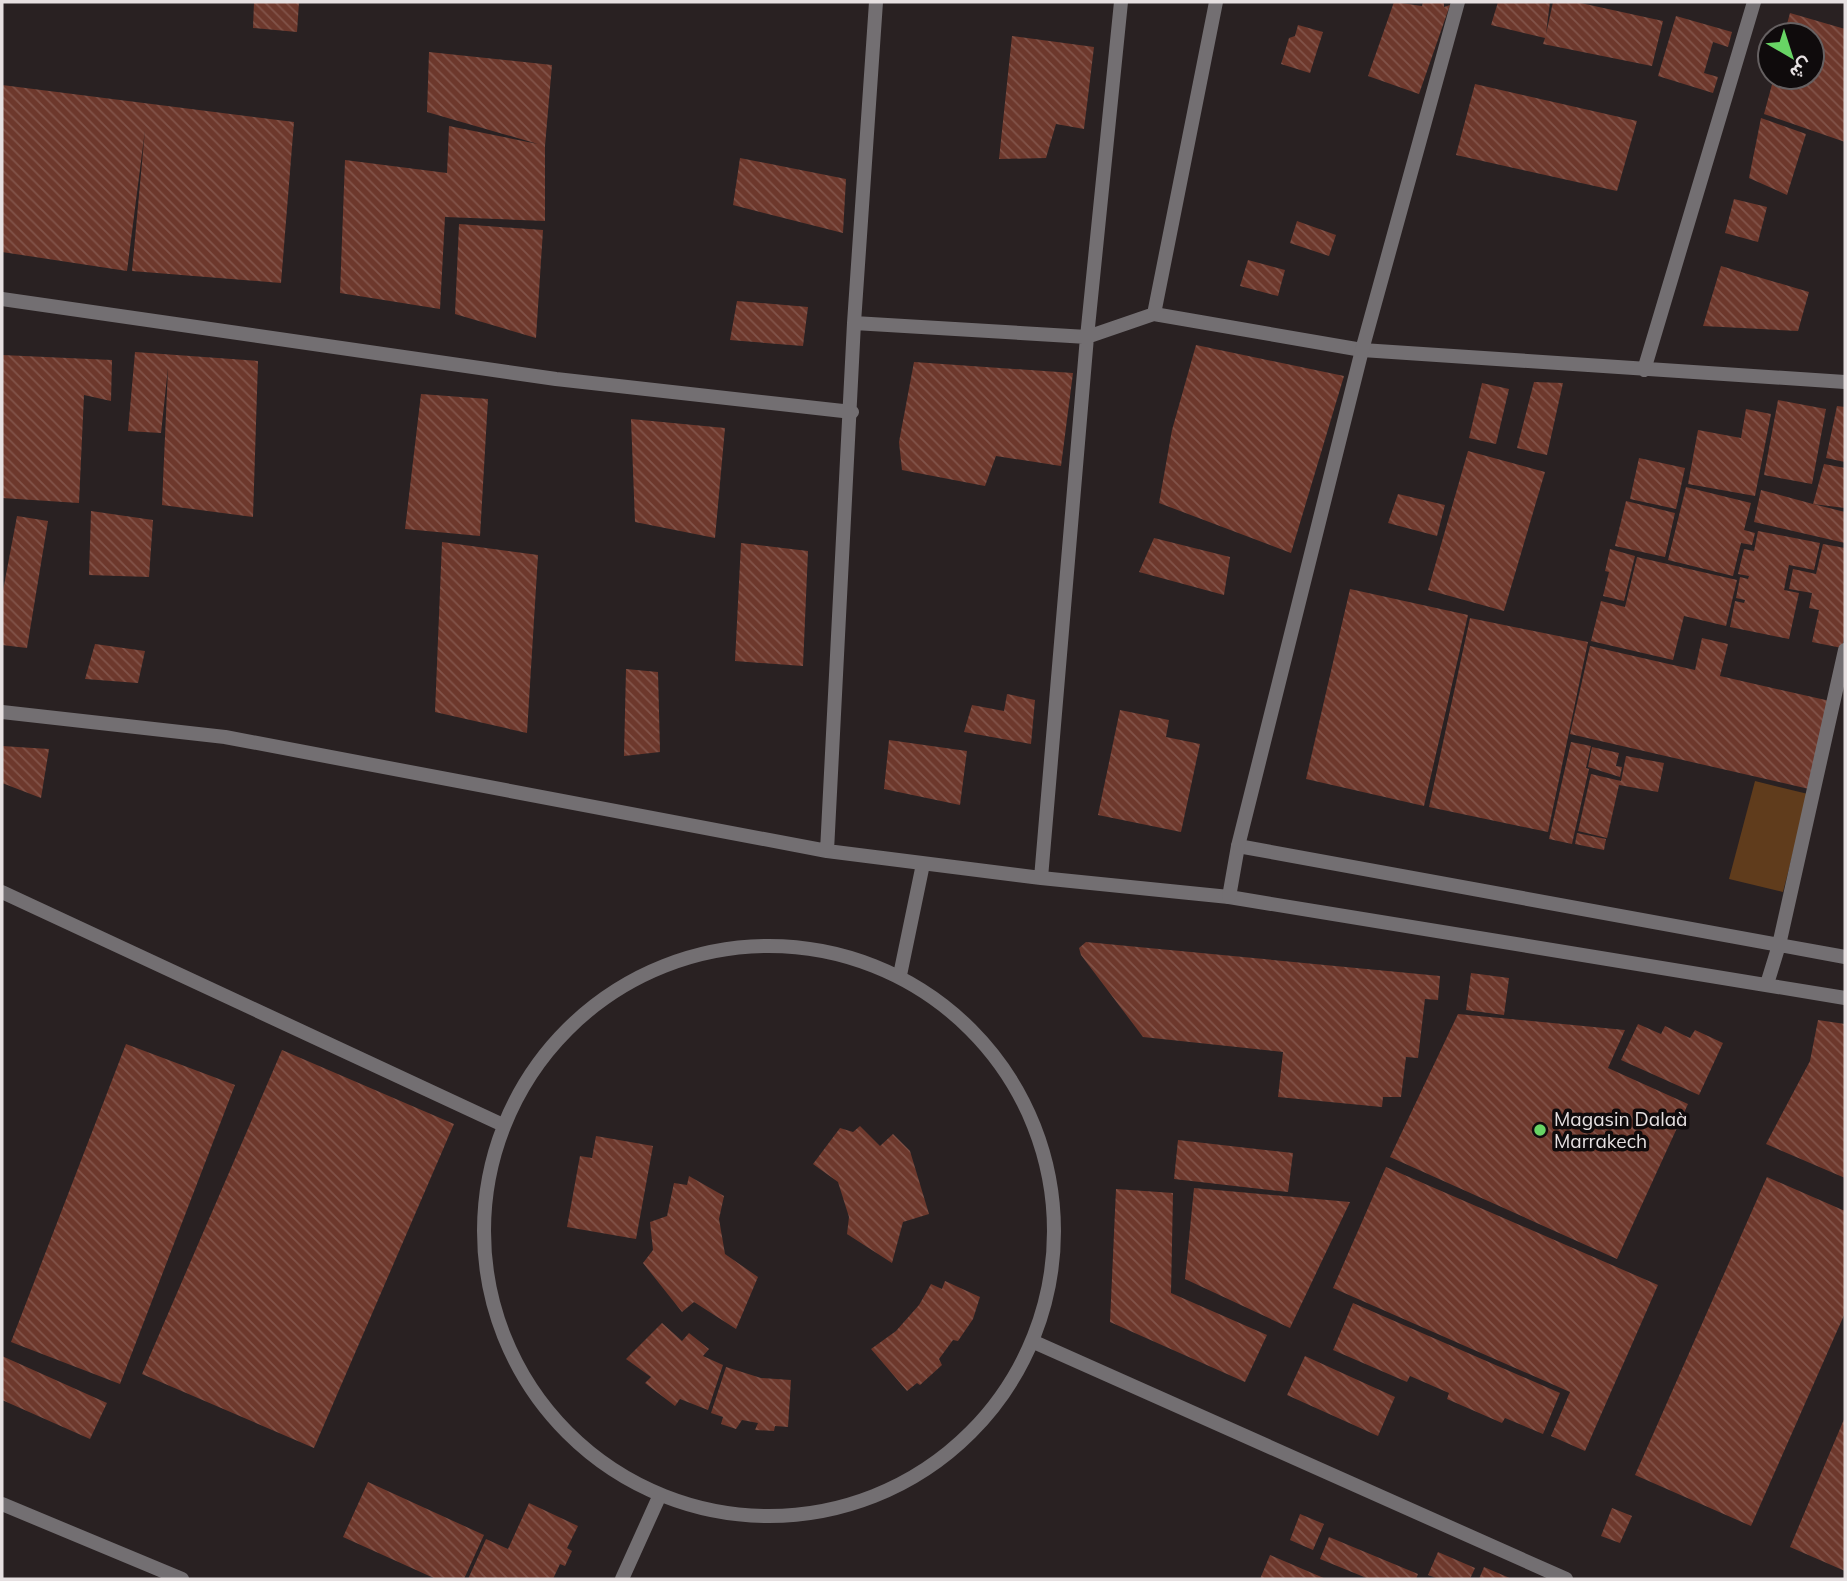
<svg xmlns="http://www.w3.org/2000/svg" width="1847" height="1581" font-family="Mulish,Vazirmatn,sans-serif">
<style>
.green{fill:#603c1c}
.building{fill:url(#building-back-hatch)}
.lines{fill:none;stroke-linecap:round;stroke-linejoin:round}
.lane{stroke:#736f72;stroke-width:14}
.street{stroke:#736f72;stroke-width:14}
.poi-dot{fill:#68d465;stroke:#0f0b0c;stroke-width:2.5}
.labels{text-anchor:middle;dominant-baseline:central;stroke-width:7;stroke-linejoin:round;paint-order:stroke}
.poi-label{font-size:19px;fill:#e6e0e1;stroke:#0f0b0c;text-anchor:start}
</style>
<defs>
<pattern id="building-back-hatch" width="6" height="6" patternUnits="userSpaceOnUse" patternTransform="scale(1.75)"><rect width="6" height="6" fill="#6d382c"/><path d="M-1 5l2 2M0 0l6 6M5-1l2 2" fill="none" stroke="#82544a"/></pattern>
</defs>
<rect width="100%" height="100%" fill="#292122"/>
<path class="green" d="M1755,781L1808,794L1783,892L1729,879Z"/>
<path class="building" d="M254,2H299L297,32L253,28Z
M1394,2L1422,6L1423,2H1444V7L1450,5L1419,94L1368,76Z
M1498,2H1550L1546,34L1553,2H1576L1663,21L1652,66L1543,44L1545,38L1491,25Z
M1790,13L1845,29V142L1764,114L1774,77H1812V35H1784Z
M1676,16L1732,32L1728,47L1713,42L1704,73L1718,77L1713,93L1658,76Z
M1298,25L1323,32L1310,73L1281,64L1289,38L1295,36Z
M1012,36L1094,47L1084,129L1056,124L1046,158L999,159Z
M429,52L552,65L545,146V221L445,217L440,309L340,293L345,160L447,173L449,126L538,144L427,112Z
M1475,84L1637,121L1617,191L1456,155Z
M2,85L294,122L281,283L132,271L145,130L127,271L2,252Z
M1761,118L1806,134L1787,195L1749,178Z
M740,158L846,179L843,233L733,205Z
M1734,199L1767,207L1758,242L1725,233Z
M1297,221L1336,235L1329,256L1290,243Z
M459,224L543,230L536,338L455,314Z
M1248,260L1285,270L1278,296L1240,286Z
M1721,266L1809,292L1798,331L1703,326Z
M737,301L808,307L803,346L730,340Z
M1196,345L1344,376L1291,553L1159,503L1172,430Z
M135,352L258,361L253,517L162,505L168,368L161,433L128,431Z
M2,355L112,360L111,401L84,395L79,503L2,498Z
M914,362L1073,373L1061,466L996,456L985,486L902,470L899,442Z
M1534,382L1563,383L1547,455L1517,448Z
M1482,383L1509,389L1496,444L1469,438Z
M421,394L488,399L480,536L405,529Z
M1778,400L1826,409L1812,484L1764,475Z
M1837,406L1845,407V462L1826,458Z
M1746,409L1771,414L1755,496L1688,484L1698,430L1741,438Z
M631,419L725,428L715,538L635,522Z
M1468,451L1545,472L1504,611L1428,590Z
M1639,458L1685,468L1676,509L1630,499Z
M1824,464L1845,468V508L1813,504L1845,512V543L1754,522L1761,490L1813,504Z
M1686,487L1751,503L1744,530L1755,533L1752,545L1741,543L1733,576L1668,560Z
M1398,494L1445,505L1437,536L1388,523Z
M1626,501L1675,513L1665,557L1615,546Z
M91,511L153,520L149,577L89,575Z
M17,516L48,521L27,648L2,645V596Z
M1758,531L1820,543L1814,570L1789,565L1784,590L1799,593L1789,639L1730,627L1735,601L1744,603L1745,600L1736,598L1740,577L1748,579L1749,576L1738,574L1744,549L1754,551Z
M1154,538L1230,557L1224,595L1139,572Z
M442,542L538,555L527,733L435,712Z
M741,543L808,551L803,666L735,661Z
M1823,544L1845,548V632L1842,648L1812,642L1819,610L1809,608L1812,593L1789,589L1793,569L1816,574Z
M1610,549L1635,556L1624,601L1603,596L1609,572L1605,571Z
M1637,557L1737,580L1726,626L1684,616L1673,660L1591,641L1601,601L1625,607Z
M1350,589L1468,615L1424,806L1306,779Z
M1470,618L1588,642L1548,832L1429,807Z
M1702,638L1728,644L1720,676L1830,701L1809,789L1570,734L1590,646L1695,670Z
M95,644L145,651L138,683L85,679Z
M626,669L658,672L660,752L624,756Z
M1007,694L1035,700L1031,744L964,732L972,705L1004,711Z
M1120,710L1169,720L1166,737L1200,744L1181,832L1098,815Z
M889,740L967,751L960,805L884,789Z
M1571,742L1591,746L1586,768L1589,769L1572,844L1549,839Z
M2,746L49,749L41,798L2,783Z
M1592,747L1619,753L1616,766L1622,767L1620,777L1588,767Z
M1626,756L1664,763L1658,792L1619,785L1607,838L1578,831L1591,774L1621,781Z
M1577,833L1606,839L1604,850L1575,844Z
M1086,942L1440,976L1438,1000L1425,999L1418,1058L1406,1057L1401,1097H1383L1382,1107L1278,1097L1283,1052L1143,1037L1081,955L1079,948Z
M1471,973L1509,978L1504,1015L1466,1010Z
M1458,1014L1625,1030L1608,1068L1688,1104L1617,1259L1390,1157Z
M1818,1020L1845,1024V1178L1766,1144L1810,1061Z
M1638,1024L1661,1034L1665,1026L1690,1038L1695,1030L1723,1043L1699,1095L1621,1060Z
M126,1044L235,1085L120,1384L11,1342Z
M282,1050L454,1124L314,1448L142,1374Z
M860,1126L880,1146L893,1134L910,1151L929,1214L903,1222L892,1263L847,1234L849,1217L838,1182L813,1164L840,1128L853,1132Z
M596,1136L653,1146L636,1239L567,1227L580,1156L592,1158Z
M1178,1140L1293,1153L1288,1192L1174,1179Z
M1386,1167L1658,1285L1585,1451L1551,1436L1570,1392L1333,1288Z
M689,1176L724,1196L719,1219L725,1254L758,1277L736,1329L694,1302L682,1312L643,1263L653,1250L650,1222L667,1216L674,1183L687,1185Z
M1767,1177L1845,1211V1313L1751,1526L1635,1475Z
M1194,1188L1350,1202L1290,1328L1185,1279Z
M1116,1189L1173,1193L1171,1293L1267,1335L1245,1382L1110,1322Z
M945,1281L980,1297L973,1319L958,1341L953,1340L939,1359L942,1365L920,1385L917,1383L907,1391L871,1349L896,1331L919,1305L931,1284L942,1289Z
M1353,1303L1560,1393L1543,1434L1505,1418L1502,1423L1447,1399L1449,1393L1410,1376L1407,1382L1333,1350Z
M662,1323L682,1341L689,1333L709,1349L703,1356L723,1365L708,1410L680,1399L675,1406L645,1383L651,1377L626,1359Z
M2,1356L107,1403L90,1439L2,1400Z
M1305,1356L1395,1397L1378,1436L1287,1395Z
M726,1367L761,1378L791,1380L788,1427L775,1426L774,1431L755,1430L758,1423L742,1420L736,1429L721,1424L723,1417L711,1413Z
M1845,1417V1571L1790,1547Z
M368,1482L484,1535L464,1579H436L343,1537Z
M529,1503L578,1526L567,1548L572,1551L565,1566L560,1564L553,1579H468L486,1539L508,1549Z
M1612,1508L1632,1516L1620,1543L1601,1536Z
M1300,1514L1324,1524L1313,1550L1290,1540Z
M1329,1537L1418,1574L1416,1579H1369L1320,1559Z
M1438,1552L1475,1568L1470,1579H1439L1428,1575Z
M1270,1555L1326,1579H1260Z
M1484,1567L1512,1579H1479Z"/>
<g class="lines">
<path class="lane" d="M2,299L556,379L852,412
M1154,314L1216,2
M854,323L1087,337L1154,314L1362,350L1845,382
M1644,370L1754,2
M2,712L225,737L827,851L1041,878L1229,897L1845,998
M1238,846L1845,957
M827,851L854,323L876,2
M1041,878L1087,337L1121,2
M2,892L503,1125
M484 1231a285 285 0 1 1 570 0a285 285 0 1 1-570 0Z
M900,975L923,864
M1767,984L1779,945L1845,650
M1034,1342L1566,1579
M2,1504L182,1579
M622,1579L659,1497"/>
<path class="street" d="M1229,897L1238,846L1362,350L1458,2"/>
</g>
<circle class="poi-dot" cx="1540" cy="1130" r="7"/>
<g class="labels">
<g class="poi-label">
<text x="1554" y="1119">Magasin Dalaà<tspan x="1554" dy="22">Marrakech</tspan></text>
</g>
</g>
<rect width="1847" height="1581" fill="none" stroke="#e6e0e1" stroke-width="7"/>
<g transform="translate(1791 56) rotate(141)"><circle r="33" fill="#0f0b0c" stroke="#656061" stroke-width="2"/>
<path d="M0-5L12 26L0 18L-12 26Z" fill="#68d465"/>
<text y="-10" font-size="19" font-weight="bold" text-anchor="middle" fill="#e6e0e1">ش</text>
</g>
</svg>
